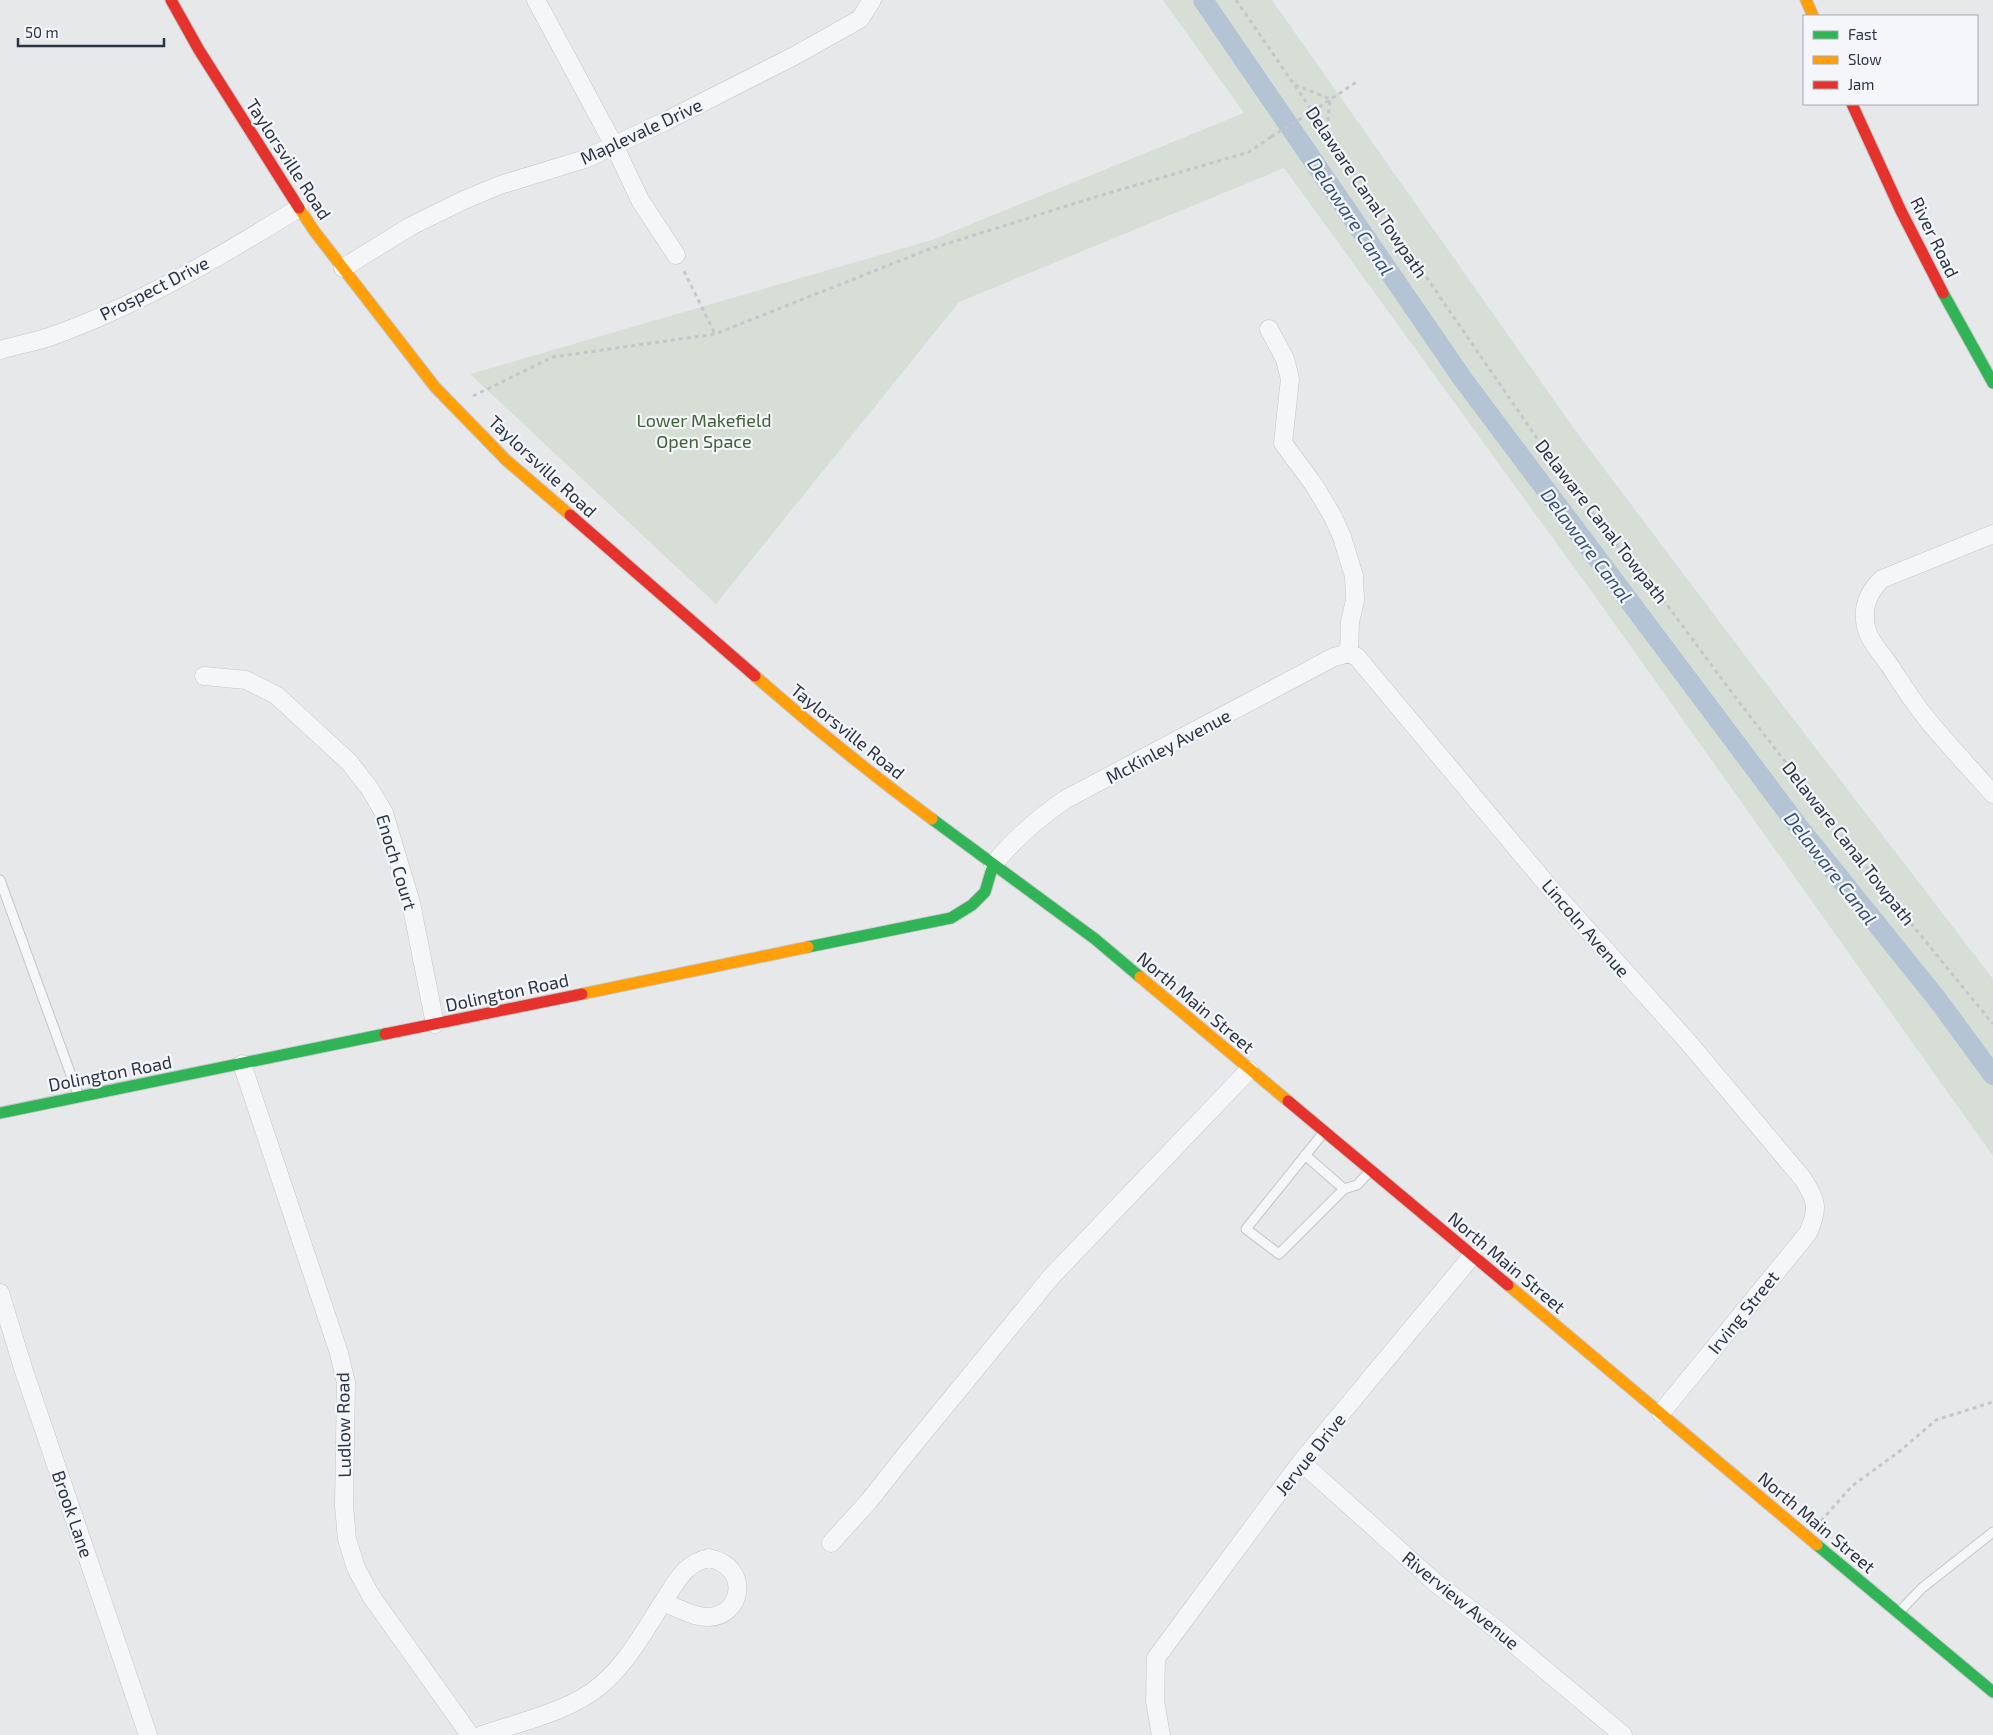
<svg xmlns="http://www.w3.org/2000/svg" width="1993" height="1735" font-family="'Exo 2',sans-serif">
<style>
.green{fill:#d6ded6}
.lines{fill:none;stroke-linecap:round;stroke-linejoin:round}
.canal{stroke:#b4c4d5;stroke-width:20}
.lane-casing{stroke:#c4c6c8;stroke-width:11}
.street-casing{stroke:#c4c6c8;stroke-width:19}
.fast-casing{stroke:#c4c6c8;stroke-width:13}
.slow-casing{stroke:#c4c6c8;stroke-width:13}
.jam-casing{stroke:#c4c6c8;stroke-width:13}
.path{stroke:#c5c6ca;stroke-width:3;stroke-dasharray:4 4;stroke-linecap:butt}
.lane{stroke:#f5f6f7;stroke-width:9}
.street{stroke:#f5f6f7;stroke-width:18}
.fast{stroke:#30b455;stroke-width:11}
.slow{stroke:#ff9f0a;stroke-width:11}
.jam{stroke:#e5322d;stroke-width:11}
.path-bridge{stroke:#c5c6ca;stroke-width:3;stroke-dasharray:4 4;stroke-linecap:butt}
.labels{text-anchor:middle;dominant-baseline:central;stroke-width:4.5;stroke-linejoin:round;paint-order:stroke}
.street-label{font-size:18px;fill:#2b3445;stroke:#f4f6f9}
.park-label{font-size:18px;fill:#3f6138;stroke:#f4f6f9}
.water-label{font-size:19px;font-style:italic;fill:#34527a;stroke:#f4f6f9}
</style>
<rect width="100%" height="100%" fill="#e6e8ea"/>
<path class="green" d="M1163,0H1272L1575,430L1755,669L1993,979V1156L1597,599L1284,168L959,302L716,604L470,374L932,240L1244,113Z"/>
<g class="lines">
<path class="canal" d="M1203,0L1462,378L1801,830L1937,999L1993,1075"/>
<g class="lane-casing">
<path id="lane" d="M0,880L79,1097
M1324,1132L1246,1229L1279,1254L1344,1189L1357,1185L1370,1171
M1305,1155L1344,1189
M1900,1611L1922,1588L1993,1532"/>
</g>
<g class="street-casing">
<path id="street" d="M536,0L615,147L640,200L676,255
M343,268L411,226L464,200L500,185L585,159L666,121L796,55L860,19L872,0
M1269,329L1285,359L1290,379L1283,443L1314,485L1332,515L1342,537L1354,576L1355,600L1350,622L1349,653
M0,350C17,345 35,342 52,336C139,305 221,256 299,208
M1993,534L1882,579C1868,592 1862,608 1866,627C1870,643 1881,652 1890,666C1902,684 1913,702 1927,719C1948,745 1971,769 1993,794
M204,676L246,680L276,695L349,762L370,789L384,813L411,903L435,1024
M993,865C1014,839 1038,818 1066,799L1334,657L1349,653L1357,657L1549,887L1688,1042L1803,1179C1817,1201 1819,1208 1808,1233L1661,1413
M242,1064L339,1353L346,1383L344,1506L347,1539L356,1568L371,1596L470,1735
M0,1293L24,1371L148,1735
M1301,1462L1437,1584L1495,1628L1623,1735
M831,1543L869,1501L906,1454L1051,1277L1249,1070
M709,1558C752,1567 742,1618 707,1617C693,1617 676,1607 663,1602C676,1583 684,1563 709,1558Z
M482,1735C520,1722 571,1711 601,1685C627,1663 645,1630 663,1602
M1161,1735L1155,1701L1156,1658L1301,1462L1472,1256"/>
</g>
<g class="fast-casing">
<path id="fast" d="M1943,293L1993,383
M932,819L1095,939L1140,977
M808,947L951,918L972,905L985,892L993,865
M0,1113L385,1034
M1817,1545L1993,1692"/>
</g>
<g class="slow-casing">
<path id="slow" d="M1806,0L1813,16
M299,208L315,232L435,387L506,460L570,515
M755,676C812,726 871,774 932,819
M1140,977L1288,1101
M582,994L808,947
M1508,1285L1817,1545"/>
</g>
<g class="jam-casing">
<path id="jam" d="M171,0L199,50L299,208
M1852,104L1901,211L1943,293
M570,515L755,676
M385,1034L582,994
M1288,1101L1508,1285"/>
</g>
<path class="path" d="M1236,0L1543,447L1616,544L1664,601L1733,694L1887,894L1993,1024
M1295,85L1330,99L1327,132
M1319,107L1358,81
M684,271L715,334
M473,396L553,357L715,334L927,250L1092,198L1249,152L1271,137
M1821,1521L1852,1486L1900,1451L1936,1420L1993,1402"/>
<use href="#lane" class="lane"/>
<use href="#street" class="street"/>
<use href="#fast" class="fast"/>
<use href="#slow" class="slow"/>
<use href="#jam" class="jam"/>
<path class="path-bridge" d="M1271,137L1319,107"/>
</g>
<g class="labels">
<g class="street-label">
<text transform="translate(641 131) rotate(-25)">Maplevale Drive</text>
<text transform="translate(289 159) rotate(57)">Taylorsville Road</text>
<text transform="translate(1367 192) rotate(56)">Delaware Canal Towpath</text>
<text transform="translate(1935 237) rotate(64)">River Road</text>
<text transform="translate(154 288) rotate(-27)">Prospect Drive</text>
<text transform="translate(543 466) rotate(43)">Taylorsville Road</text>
<text transform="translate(1602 521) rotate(52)">Delaware Canal Towpath</text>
<text transform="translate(848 731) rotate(39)">Taylorsville Road</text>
<text transform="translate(1168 746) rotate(-28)">McKinley Avenue</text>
<text transform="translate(1849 843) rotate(52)">Delaware Canal Towpath</text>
<text transform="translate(397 862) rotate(73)">Enoch Court</text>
<text transform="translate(1586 928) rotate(49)">Lincoln Avenue</text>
<text transform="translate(507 992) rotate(-12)">Dolington Road</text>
<text transform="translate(1196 1002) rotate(40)">North Main Street</text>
<text transform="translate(110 1073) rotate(-11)">Dolington Road</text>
<text transform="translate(1507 1262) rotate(40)">North Main Street</text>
<text transform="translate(1743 1312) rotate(-51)">Irving Street</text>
<text transform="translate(343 1425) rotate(-91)">Ludlow Road</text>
<text transform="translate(1310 1454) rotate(-51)">Jervue Drive</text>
<text transform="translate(73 1514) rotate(71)">Brook Lane</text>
<text transform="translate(1817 1522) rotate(40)">North Main Street</text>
<text transform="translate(1461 1600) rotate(39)">Riverview Avenue</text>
</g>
<g class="park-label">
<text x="704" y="420">Lower Makefield<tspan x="704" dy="21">Open Space</tspan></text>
</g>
<g class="water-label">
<text transform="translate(1351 216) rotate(56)">Delaware Canal</text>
<text transform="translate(1587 545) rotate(53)">Delaware Canal</text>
<text transform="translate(1831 868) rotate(52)">Delaware Canal</text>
</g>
</g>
<rect x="1803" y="15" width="175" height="90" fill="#f4f6f9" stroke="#a4a8b1"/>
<rect x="1813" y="31" width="25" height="8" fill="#30b455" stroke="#a4a8b1"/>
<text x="1848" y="40" font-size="15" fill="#2b3445">Fast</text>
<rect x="1813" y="56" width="25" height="8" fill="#ff9f0a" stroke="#a4a8b1"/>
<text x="1848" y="65" font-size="15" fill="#2b3445">Slow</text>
<rect x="1813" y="81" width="25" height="8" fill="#e5322d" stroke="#a4a8b1"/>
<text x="1848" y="90" font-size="15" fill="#2b3445">Jam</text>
<path d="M18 38v8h146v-8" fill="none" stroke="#2b3445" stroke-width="2.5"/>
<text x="25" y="38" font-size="15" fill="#2b3445" stroke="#f4f6f9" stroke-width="4" paint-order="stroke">50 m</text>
</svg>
